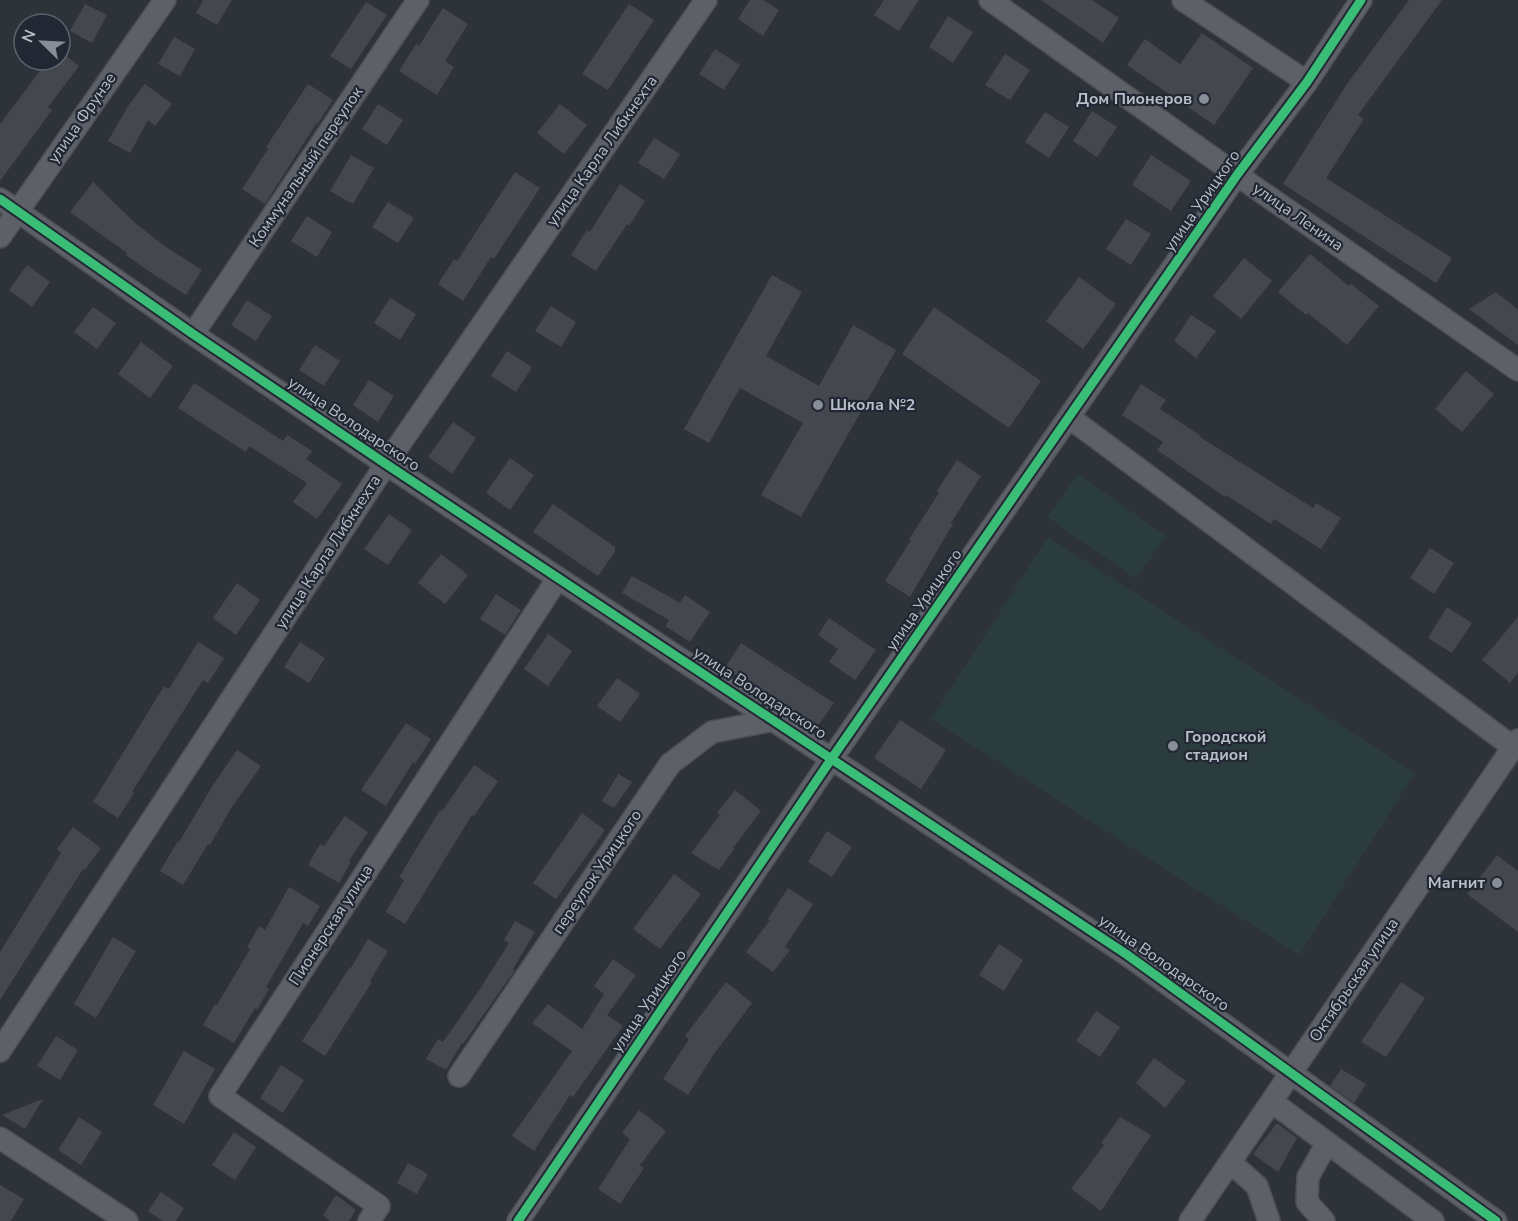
<svg xmlns="http://www.w3.org/2000/svg" width="1518" height="1221" font-family="'Nunito Sans',sans-serif">
<style>
.garden{fill:#2b3c3f}
.building{fill:#44484e}
.lines{fill:none;stroke-linecap:round;stroke-linejoin:round}
.minor-casing{stroke:#4c4e54;stroke-width:24}
.minor{stroke:#5e6067;stroke-width:21}
.cycleway-casing{stroke:#212833;stroke-width:13}
.cycleway{stroke:#3abd76;stroke-width:9}
.poi-dot{fill:#888d97;stroke:#212833;stroke-width:2}
.labels{text-anchor:middle;dominant-baseline:central;stroke-width:4.5;stroke-linejoin:round;paint-order:stroke}
.poi-label{font-size:16px;font-weight:bold;fill:#b9bec9;stroke:#212833;text-anchor:end}
.street-label{font-size:16px;fill:#b9bec9;stroke:#212833}
</style>
<rect width="100%" height="100%" fill="#2e3239"/>
<path class="garden" d="M1078,474L1166,536L1136,579L1047,517Z
M1048,537L1415,773L1299,955L931,719Z"/>
<path class="building" d="M203,0H232L217,25L196,13Z
M750,0H763L779,10L763,36L738,19Z
M884,0H919L899,31L874,15Z
M1041,0H1092L1119,18L1103,43Z
M1409,0H1442L1358,115L1364,119L1326,178L1452,258L1436,283L1283,184L1347,84Z
M366,2L387,15L351,69L330,56Z
M85,4L107,15L92,43L70,31Z
M629,4L654,20L608,90L582,74Z
M443,8L468,24L445,61L454,67L437,95L399,71L416,44L419,46Z
M948,16L973,32L953,63L929,47Z
M1202,33L1253,68L1214,125L1127,65L1145,39L1180,64Z
M174,37L195,49L180,76L158,64Z
M715,49L740,65L724,90L699,74Z
M60,51L79,66L48,107L52,110L0,181V124L40,71L26,60H60Z
M1005,54L1030,70L1010,100L985,85Z
M145,84L172,104L155,126L148,120L130,153L108,141L128,106Z
M308,84L333,100L317,125L316,124L265,204L242,189L268,149L266,147Z
M378,104L403,120L387,145L362,129Z
M560,104L587,125L564,154L537,133Z
M1092,111L1117,127L1097,157L1073,141Z
M1045,112L1069,127L1049,158L1025,142Z
M654,138L680,154L664,179L638,163Z
M351,155L374,168L353,204L330,191Z
M1151,155L1191,181L1171,211L1132,185Z
M515,172L540,188L494,259L491,257L463,301L438,284L454,259L457,261Z
M93,182L135,223L166,247L202,270L186,295L144,268L126,255L127,253L70,212Z
M620,184L645,201L629,226L627,224L596,271L571,255L587,230L590,232Z
M388,202L414,218L398,243L372,227Z
M307,216L332,232L317,257L291,241Z
M1126,219L1151,234L1131,265L1106,249Z
M1310,254L1349,286L1351,284L1379,306L1347,345L1308,313L1306,315L1278,292Z
M1244,258L1272,281L1241,319L1213,296Z
M27,265L50,282L32,307L9,290Z
M772,275L802,292L766,356L819,386L853,325L896,350L801,517L761,495L803,423L740,388L709,443L684,429Z
M1079,277L1116,304L1083,349L1046,321Z
M1496,292L1518,310V345L1469,309Z
M390,298L416,314L400,340L374,323Z
M247,300L272,316L256,341L231,325Z
M551,306L576,322L561,347L535,331Z
M93,307L116,323L97,349L74,332Z
M934,307L1041,381L1009,428L902,354Z
M1191,315L1216,331L1196,358L1174,341Z
M141,342L173,366L150,398L118,374Z
M315,345L340,361L324,386L299,370Z
M507,351L532,367L516,392L491,376Z
M1466,371L1494,394L1462,432L1435,409Z
M369,380L394,396L378,422L353,405Z
M194,383L283,441L287,435L312,451L306,459L342,484L317,519L293,502L307,483L249,446L246,452L178,408Z
M1141,384L1166,400L1160,409L1201,436L1200,437L1313,508L1316,503L1341,518L1321,549L1274,519L1271,524L1226,495L1225,497L1157,450L1163,442L1122,415Z
M453,422L476,438L452,474L428,457Z
M510,458L534,475L510,510L486,493Z
M957,460L981,476L951,523L953,524L910,597L885,581L911,540L909,539L939,493L937,491Z
M553,504L615,547V552L598,576L533,532Z
M389,514L412,530L388,565L364,549Z
M1430,548L1454,563L1434,594L1410,578Z
M441,554L468,575L445,604L418,583Z
M632,576L680,603L685,595L710,612L690,642L665,626L669,620L622,593Z
M237,583L260,600L236,635L213,618Z
M496,594L521,610L505,635L480,619Z
M1447,607L1472,623L1452,653L1428,638Z
M1518,617V673L1510,683L1482,660Z
M829,618L876,650L855,680L829,662L838,649L818,635Z
M548,634L572,651L548,686L524,669Z
M198,642L224,658L208,683L203,680L132,792L134,793L118,818L93,802L164,686L169,689Z
M300,642L325,658L309,683L284,667Z
M741,643L834,703L817,727L725,668Z
M617,678L640,694L620,722L597,706Z
M900,720L946,750L921,789L874,758Z
M406,723L431,739L415,764L413,762L386,806L361,790Z
M237,750L261,766L230,810L210,845L208,844L183,885L160,871L178,841L179,842L213,785Z
M474,765L498,781L474,816L472,815L405,924L386,912L404,880L399,877L440,810L442,811Z
M618,774L632,782L614,808L602,801Z
M735,790L761,811L733,848L734,849L719,870L691,853L720,815L717,813Z
M582,813L605,830L556,899L533,883Z
M345,816L368,832L349,861L351,862L339,883L308,865L320,844L324,846Z
M73,827L101,848L85,870L83,869L0,1000V952L61,853L57,849Z
M827,831L852,847L832,877L808,862Z
M1497,855L1518,871V932L1467,894Z
M674,874L701,894L660,949L633,929Z
M289,887L320,906L308,926L303,923L266,987L269,989L257,1010L255,1008L234,1043L203,1025L215,1004L217,1005L250,949L247,947L259,926L265,930Z
M788,888L813,904L785,947L790,950L773,972L746,952L770,920L768,919Z
M515,921L535,932L513,969L515,970L463,1044L462,1043L446,1070L426,1059L438,1039L443,1042L480,989L509,943L504,940Z
M113,937L136,951L96,1018L74,1004Z
M368,939L388,951L370,981L372,982L325,1056L302,1041L350,967L351,968Z
M999,944L1023,960L1004,991L979,975Z
M613,959L636,975L607,1015L623,1026L573,1097L570,1095L534,1151L512,1136L572,1051L532,1023L548,1004L582,1029L604,994L594,986Z
M726,982L752,1003L714,1054L688,1095L663,1079L689,1039L685,1036Z
M1401,982L1425,998L1386,1057L1361,1042Z
M1096,1011L1120,1027L1100,1057L1076,1041Z
M56,1036L78,1050L60,1080L37,1066Z
M184,1051L215,1069L184,1124L153,1105Z
M1154,1058L1186,1081L1165,1108L1136,1083Z
M281,1065L304,1080L283,1113L260,1098Z
M1341,1069L1366,1084L1354,1103L1330,1086Z
M43,1099L25,1129L2,1115L22,1107Z
M639,1110L666,1131L640,1165L644,1168L620,1204L598,1189L630,1139L622,1133Z
M79,1117L102,1132L81,1165L58,1150Z
M1120,1117L1151,1135L1101,1211L1071,1189L1104,1145L1101,1143Z
M1277,1123L1297,1138L1278,1172L1253,1154Z
M234,1132L256,1147L235,1180L212,1165Z
M408,1163L428,1174L417,1194L397,1183Z
M0,1185L24,1199L11,1221H0Z
M161,1192L184,1208L176,1221H163L148,1211Z
M336,1195L356,1210L349,1221H330L323,1215Z"/>
<g class="lines">
<g class="minor-casing">
<path id="minor" d="M990,0L1237,175L1518,370
M1183,0L1307,82
M0,199L193,334L386,464L1126,954L1496,1221
M0,237L165,0
M193,334L418,0
M1070,418L1513,747
M0,1051L386,464L706,0
M459,1076L670,764L712,732L774,720
M1272,1102L1433,1221
M0,1138L127,1221
M1230,1162L1257,1186L1269,1221
M369,1221L379,1206L220,1096L558,578
M518,1221L832,758L1237,175L1307,82L1361,0
M1190,1221L1518,740
M1324,1221L1307,1202L1308,1177L1327,1143"/>
</g>
<use href="#minor" class="minor"/>
<g class="cycleway-casing">
<path id="cycleway" d="M0,199L193,334L386,464L1126,954L1496,1221
M518,1221L832,758L1237,175L1307,82L1361,0"/>
</g>
<use href="#cycleway" class="cycleway"/>
</g>
<g class="poi-dot">
<circle cx="1204" cy="99" r="6"/>
<circle cx="818" cy="405" r="6"/>
<circle cx="1173" cy="746" r="6"/>
<circle cx="1497" cy="883" r="6"/>
</g>
<g class="labels">
<g class="poi-label">
<text x="1192" y="99">Дом Пионеров</text>
<text x="830" y="405" text-anchor="start">Школа №2</text>
<text x="1185" y="737" text-anchor="start">Городской<tspan x="1185" dy="18">стадион</tspan></text>
<text x="1485" y="883">Магнит</text>
</g>
<g class="street-label">
<text transform="translate(82 118) rotate(-55)">улица Фрунзе</text>
<text transform="translate(602 151) rotate(-55)">улица Карла Либкнехта</text>
<text transform="translate(306 167) rotate(-56)">Коммунальный переулок</text>
<text transform="translate(1202 201) rotate(-55)">улица Урицкого</text>
<text transform="translate(1298 217) rotate(35)">улица Ленина</text>
<text transform="translate(354 424) rotate(34)">улица Володарского</text>
<text transform="translate(328 552) rotate(-57)">улица Карла Либкнехта</text>
<text transform="translate(924 600) rotate(-55)">улица Урицкого</text>
<text transform="translate(760 693) rotate(33)">улица Володарского</text>
<text transform="translate(597 872) rotate(-56)">переулок Урицкого</text>
<text transform="translate(331 925) rotate(-57)">Пионерская улица</text>
<text transform="translate(1164 963) rotate(35)">улица Володарского</text>
<text transform="translate(1354 980) rotate(-56)">Октябрьская улица</text>
<text transform="translate(649 1001) rotate(-56)">улица Урицкого</text>
</g>
</g>
<g transform="translate(42 42) rotate(294)"><circle r="28" fill="#212833" stroke="#5e646f" stroke-width="1.5"/>
<path d="M0-4.5L10 22L0 15L-10 22Z" fill="#888d97"/>
<text y="-9" font-size="16" font-weight="bold" text-anchor="middle" fill="#b9bec9">N</text>
</g>
</svg>
